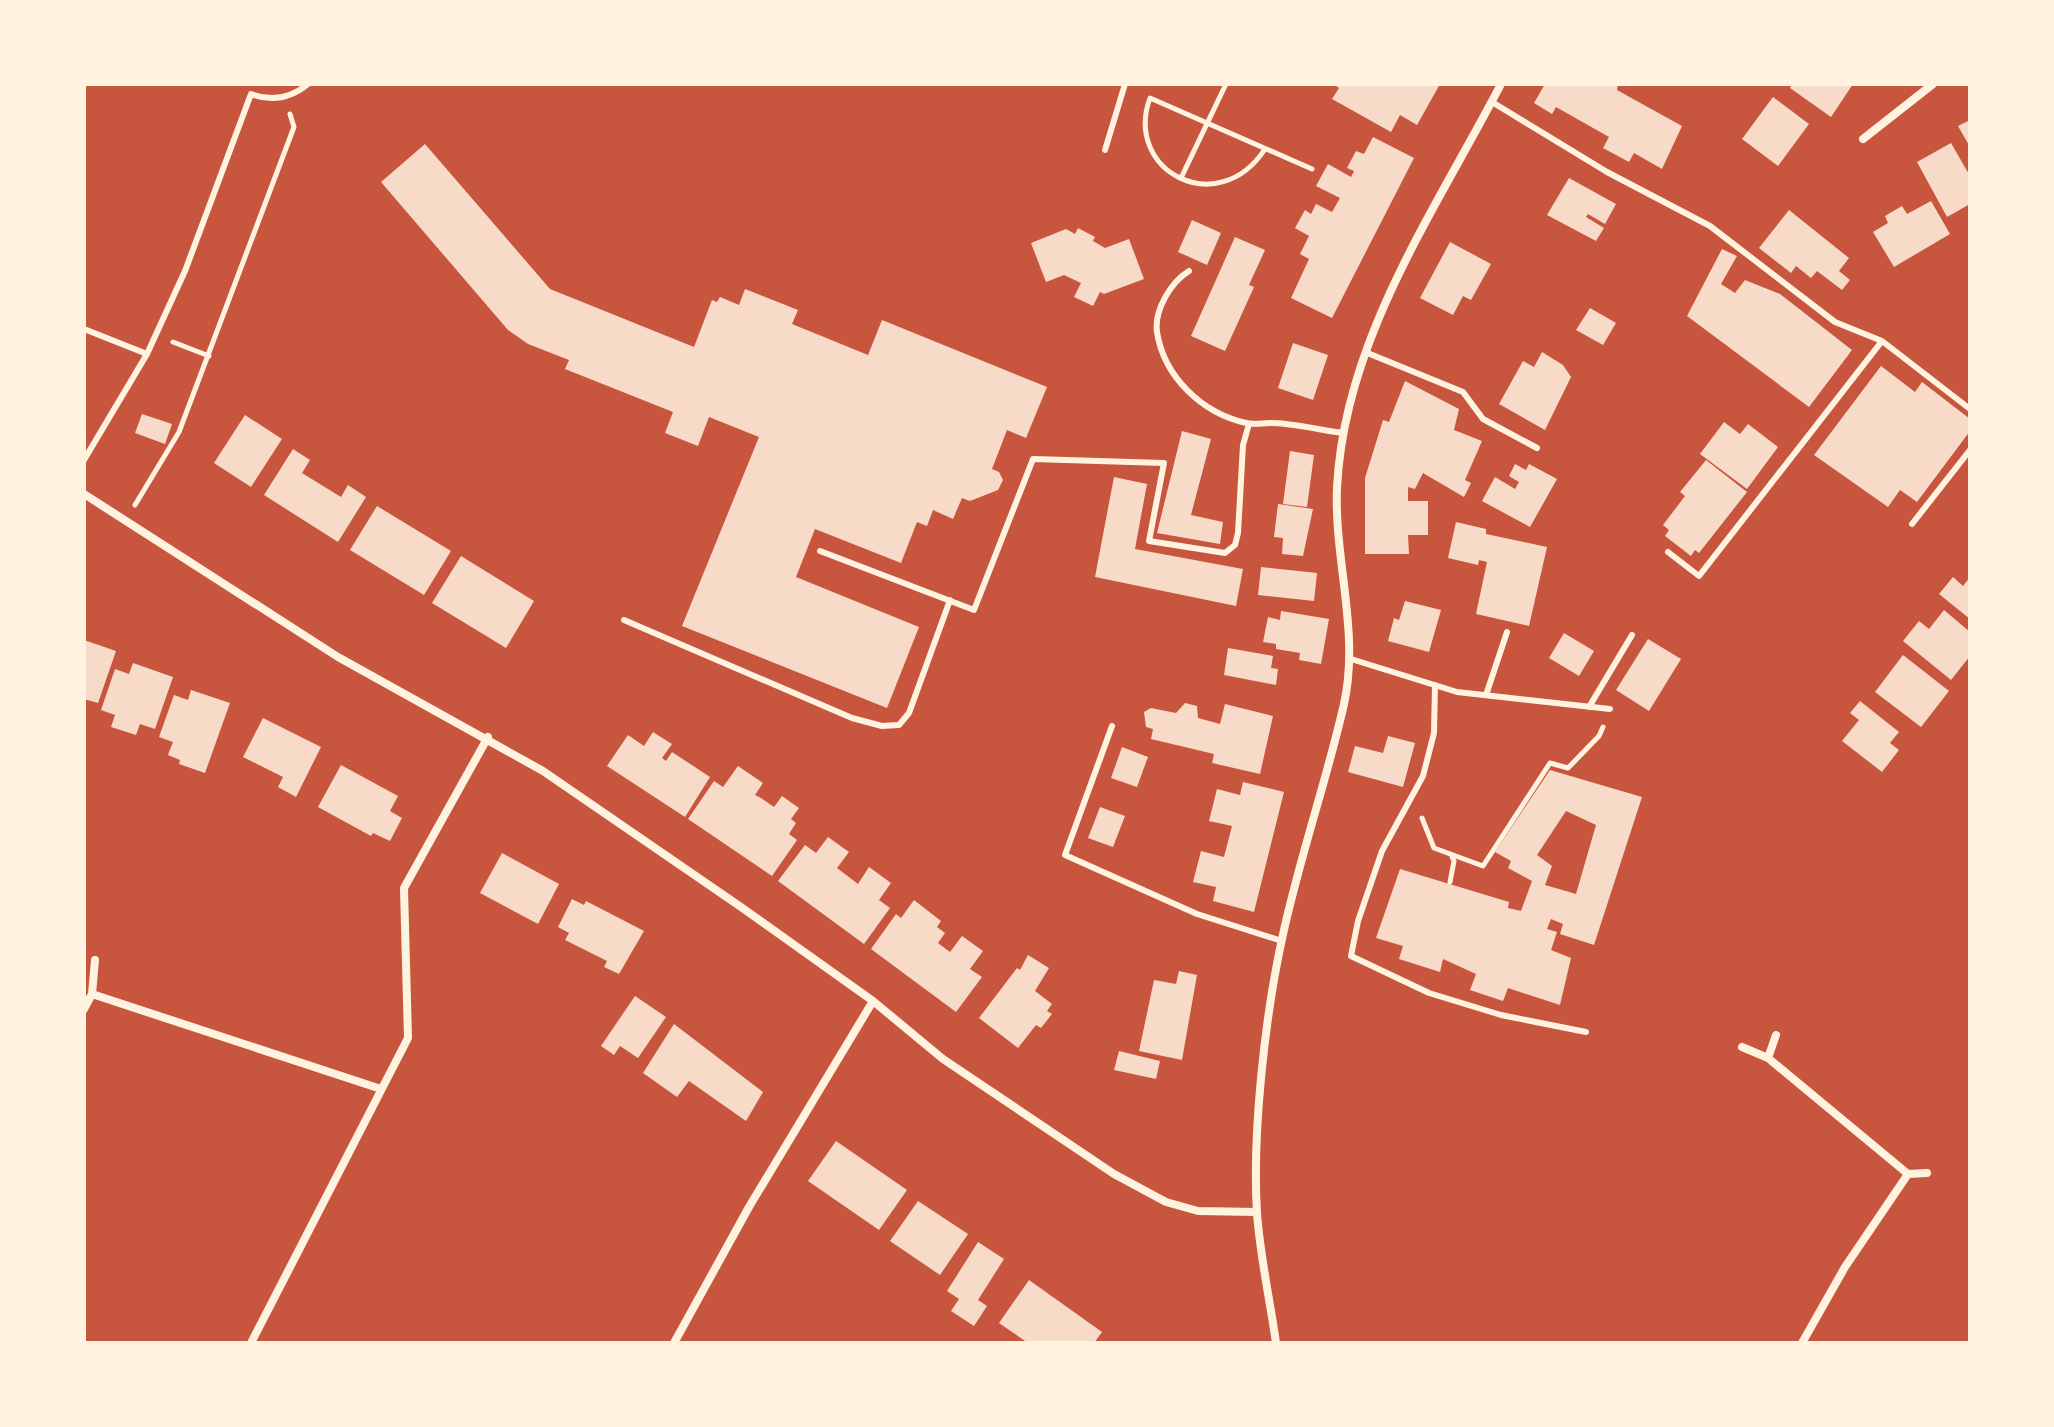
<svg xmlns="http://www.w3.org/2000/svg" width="2054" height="1427" font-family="'DejaVu Sans',sans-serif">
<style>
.building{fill:#f7dbc8;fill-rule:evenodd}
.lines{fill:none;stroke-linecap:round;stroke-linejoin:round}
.path{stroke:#fff3e0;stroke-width:5}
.service{stroke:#fff3e0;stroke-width:6}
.minor{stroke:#fff3e0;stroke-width:8}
</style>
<rect width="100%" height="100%" fill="#c8553d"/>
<path class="building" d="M1333,84H1440L1417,125L1400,115L1391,132L1332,99L1339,88Z
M1545,84H1618L1617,90L1682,126L1662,169L1634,153L1629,162L1603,148L1609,137L1556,107L1552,114L1534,103Z
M1792,84H1853L1831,117L1790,88Z
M1773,97L1809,124L1778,166L1742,139Z
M1970,120V147L1958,126Z
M1373,137L1414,158L1332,318L1291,298L1309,259L1300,254L1309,236L1295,228L1305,210L1311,214L1316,204L1332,212L1340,198L1316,186L1328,164L1351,177L1354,171L1347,168L1356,151L1364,154Z
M1951,143L1970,176V204L1947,217L1917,162Z
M425,144L550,289L694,347L712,300L717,302L720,297L739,305L745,289L798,310L792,324L868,355L882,320L1047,387L1026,438L1007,430L992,469L999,472L1003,480L998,490L970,501L962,498L953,519L933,510L927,526L917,522L901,563L815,529L796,577L919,627L887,708L682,626L759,437L709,417L698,446L665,433L673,412L565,369L569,360L528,344L508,330L381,182Z
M1569,178L1616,204L1605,224L1588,214L1586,217L1604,228L1596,241L1547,215Z
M1931,201L1950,234L1894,267L1873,232L1888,223L1885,216L1902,206L1907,214Z
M1789,210L1849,258L1839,271L1850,280L1842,290L1817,271L1811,278L1796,266L1791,273L1759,248Z
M1192,220L1221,233L1207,265L1178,252Z
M1078,228L1095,237L1093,241L1105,248L1129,239L1144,279L1104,294L1100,292L1093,306L1074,297L1081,283L1064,275L1046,282L1031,243L1066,229L1075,234Z
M1235,237L1265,250L1249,285L1254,287L1225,351L1191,336Z
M1450,242L1491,264L1471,300L1463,296L1453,315L1420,298Z
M1722,249L1737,256L1721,284L1735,293L1745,280L1780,294L1852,350L1809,407L1687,316Z
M1590,308L1616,323L1603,345L1576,330Z
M1293,343L1328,355L1313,400L1278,388Z
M1542,352L1563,365L1571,377L1545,430L1499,404L1523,361L1534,367Z
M1881,366L1915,392L1922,382L1970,419V431L1917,502L1900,490L1888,507L1814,455Z
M1405,381L1459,409L1454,430L1482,441L1465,480L1471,483L1464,497L1423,473L1415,489L1408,487V501H1428V535H1408L1409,554H1365V478L1383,420L1389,422Z
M142,414L172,424L165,444L135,433Z
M245,415L282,439L251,487L214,463Z
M1724,422L1740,434L1748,424L1778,447L1747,489L1700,454Z
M1182,431L1211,439L1191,515L1223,522L1220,544L1157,533Z
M293,449L310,460L302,473L341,497L348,485L366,497L338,542L264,495Z
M1290,451L1314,455L1307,507L1283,504Z
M1706,460L1747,492L1699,553L1695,550L1691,556L1665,536L1669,530L1663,525L1685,496L1680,492Z
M1515,464L1526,470L1529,464L1557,479L1530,527L1482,501L1495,477L1515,489L1519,482L1509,476Z
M1114,477L1147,484L1135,549L1243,569L1236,606L1095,577Z
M1278,504L1313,509L1303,556L1282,554L1283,538L1274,537Z
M377,506L451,551L424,595L350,550Z
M1456,522L1486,529V534L1547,547L1529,626L1476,614L1487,562L1479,560L1478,565L1448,558Z
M461,556L534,601L506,648L432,603Z
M1261,567L1317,573L1314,601L1258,595Z
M1953,577L1963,586L1970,577V619L1939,594Z
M1405,601L1441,610L1429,652L1388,641L1394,618L1399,620Z
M1944,610L1970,632V656L1951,680L1903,641L1919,621L1929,629Z
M1281,611L1329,619L1321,664L1299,660L1300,653L1276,649V644L1263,642L1268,617L1280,620Z
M1564,633L1594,651L1579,676L1549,658Z
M1648,639L1681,659L1649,711L1616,690Z
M84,640L116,651L98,703L84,699Z
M1228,648L1273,656L1271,668L1278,669L1276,685L1224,675Z
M1903,655L1949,691L1921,727L1875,692Z
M133,663L173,677L155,729L140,724L136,735L111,727L115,715L101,710L115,669L129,674Z
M191,690L230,703L205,773L179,764L180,760L168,755L173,742L159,737L174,695L188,700Z
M1860,701L1899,732L1890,743L1899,750L1882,772L1842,741L1859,720L1850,713Z
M1185,703L1197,706L1198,718L1220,724L1225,704L1273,716L1260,774L1212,763L1214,754L1151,739L1153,729L1146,727L1144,712L1151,708L1176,713Z
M263,718L321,747L296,797L278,787L283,777L243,757Z
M653,732L672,744L662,758L666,761L672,752L710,777L685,817L607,766L628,735L644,746Z
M1388,736L1415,743L1403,787L1348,772L1355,746L1383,753Z
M1122,747L1148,757L1137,787L1111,778Z
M341,765L398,796L390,811L402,818L390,841L373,833L371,836L318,807Z
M738,766L763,783L755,795L761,798L774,807L782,796L799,808L791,819L796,823L789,834L797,840L772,876L688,819L714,781L723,787Z
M1550,770L1642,797L1594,945L1560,934L1563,924L1551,919L1547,929L1557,932L1551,950L1571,958L1560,1005L1508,988L1503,1001L1470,990L1476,974L1443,959L1440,972L1399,959L1403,946L1376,938L1400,869L1509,902L1508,908L1521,911L1532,881L1508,868L1511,861L1495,852ZM1566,811L1596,825L1576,894L1545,885L1552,866L1537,855Z
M1243,782L1284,792L1254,912L1213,901L1216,887L1193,882L1201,851L1224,857L1232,826L1209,821L1217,789L1240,795Z
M1100,807L1125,816L1113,847L1088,838Z
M828,837L849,852L837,868L858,884L869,867L891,883L879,900L890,908L864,944L778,881L805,845L816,853Z
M502,853L559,884L538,924L480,893Z
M572,899L584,905L586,901L644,931L619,974L604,967L607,961L565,940L569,933L558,927Z
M914,900L941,921L937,927L945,933L938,943L950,952L962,936L983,951L970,969L982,977L956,1012L871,949L896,914L901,918Z
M1028,955L1049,968L1035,991L1052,1004L1047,1011L1052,1014L1041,1028L1036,1025L1018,1048L979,1018L1017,968L1020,970Z
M1179,971L1197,975L1182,1060L1139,1051L1154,980L1176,984Z
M635,996L666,1017L638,1058L620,1046L614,1055L601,1046Z
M674,1024L763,1092L746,1121L689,1081L677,1097L643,1073Z
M1119,1051L1160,1061L1156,1079L1114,1070Z
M836,1141L907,1190L879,1230L808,1181Z
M918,1201L968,1234L940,1275L890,1241Z
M978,1242L1004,1259L978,1300L987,1306L974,1326L951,1311L959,1299L947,1291Z
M1029,1280L1102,1332L1094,1343H1028L999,1323Z"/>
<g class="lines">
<path class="path" d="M1265,149C1218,221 1123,171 1150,98L1312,169
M1181,178L1226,84
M173,342L209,356
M135,505L179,432L294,127L290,114
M1422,818L1434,848L1483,866L1550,763L1568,768L1599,736L1603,727
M1450,882L1454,861L1452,857"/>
<path class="service" d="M1492,102L1607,172L1710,226L1835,322L1882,341L1970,409
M1105,150L1125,84
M1189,271C1171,282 1154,310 1157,332C1164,377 1202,413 1246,423C1254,425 1262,423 1270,423C1294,423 1319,430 1343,433
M84,329L147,354
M1365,352L1463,392L1483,419L1537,448
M84,460L147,354L185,271L251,94C272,102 291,98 308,84
M1912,524L1970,450
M820,551L974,610L1033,459L1164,463L1149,541L1225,553L1235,545L1238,533L1243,445L1249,424
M1668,552L1699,576L1882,341
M624,620L852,718L882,726L899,725L909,713L950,600
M1351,659L1457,692L1610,709
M1435,685L1434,733L1423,776L1382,851L1358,921L1351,956L1429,993L1501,1015L1586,1032
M1486,695L1507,632
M1589,707L1632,635
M1112,726L1065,855L1197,914L1282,941"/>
<path class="minor" d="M1863,139L1933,84
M84,494L338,657L543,771L741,907L873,1001L943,1059L1114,1174L1166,1202L1198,1211L1257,1212
M92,994L381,1089
M84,1009L92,994L95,960
M1742,1047L1768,1058L1908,1174L1845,1267L1802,1343
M1768,1058L1776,1035
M1908,1174L1927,1173
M251,1343L408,1038L404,888L488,737
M674,1343L749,1207L873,1001
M1276,1343C1270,1300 1260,1256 1257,1213C1252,1134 1265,1017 1282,939C1299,859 1326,783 1344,704C1360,632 1334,560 1337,488C1344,340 1435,211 1501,84"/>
</g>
<rect width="2054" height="1427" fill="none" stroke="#fff3e0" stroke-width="172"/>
</svg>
